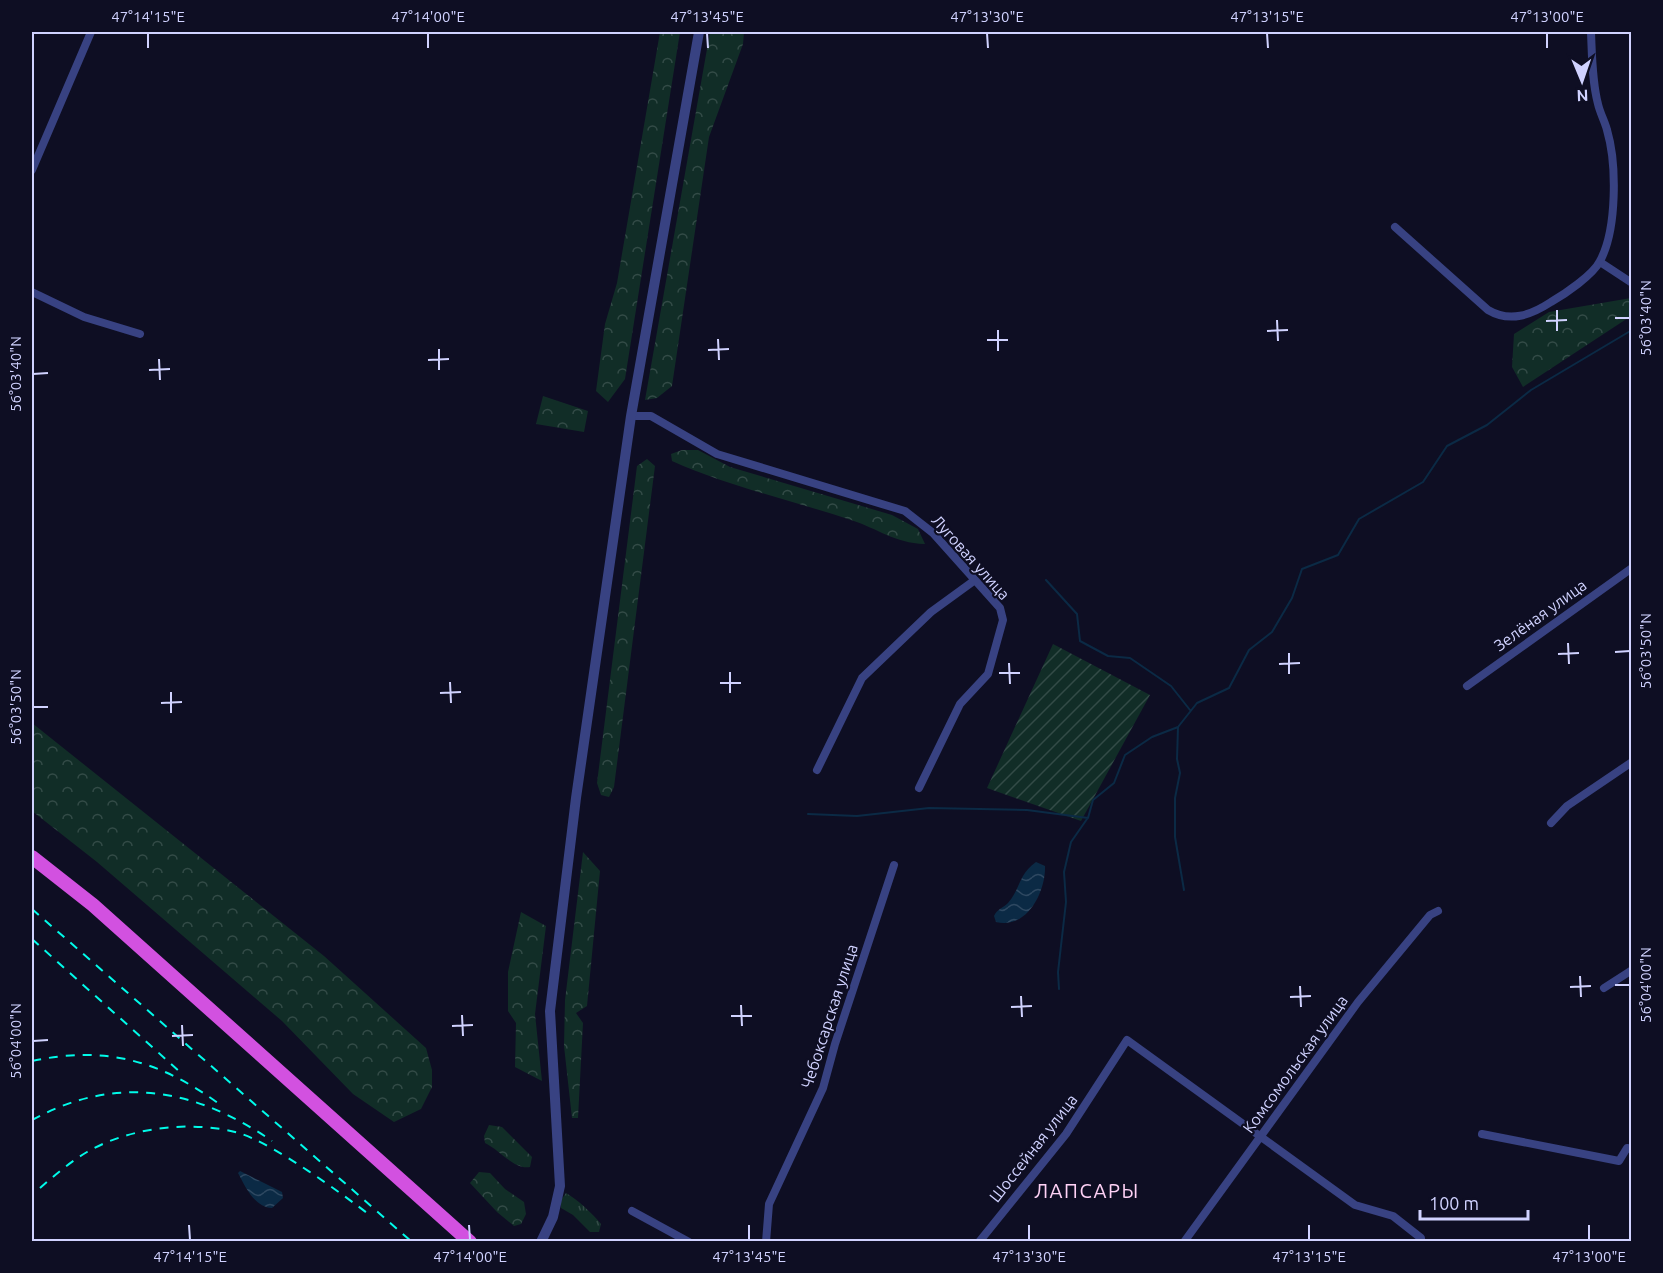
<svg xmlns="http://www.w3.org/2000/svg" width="1663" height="1273" font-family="Ubuntu,sans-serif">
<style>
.grass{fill:url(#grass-tufts)}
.forest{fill:url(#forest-crowns)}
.garden{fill:url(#garden-furrows)}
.water{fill:url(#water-waves)}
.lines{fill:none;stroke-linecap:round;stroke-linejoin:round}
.stream{stroke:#0b2a45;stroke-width:2}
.minor{stroke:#384282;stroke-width:8}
.tertiary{stroke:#384282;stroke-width:10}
.trunk{stroke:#d251e0;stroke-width:14}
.rail{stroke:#00fbe9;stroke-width:2;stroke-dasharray:9 8;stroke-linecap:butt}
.ticks{fill:none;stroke:#d0d2ff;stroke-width:2}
.labels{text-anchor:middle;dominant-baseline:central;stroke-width:4.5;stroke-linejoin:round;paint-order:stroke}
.street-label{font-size:16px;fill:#d0d2ff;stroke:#0e0e23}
.quarter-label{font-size:20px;letter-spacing:1.5px;fill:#ffd2f6;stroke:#0e0e23}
.neatline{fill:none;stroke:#d0d2ff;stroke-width:2}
.ticks-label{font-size:15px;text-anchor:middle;fill:#d0d2ff}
</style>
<defs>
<pattern id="grass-tufts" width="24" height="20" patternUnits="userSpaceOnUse" patternTransform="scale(1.5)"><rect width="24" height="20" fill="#112d27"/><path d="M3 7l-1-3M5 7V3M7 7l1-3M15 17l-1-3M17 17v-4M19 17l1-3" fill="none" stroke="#334b47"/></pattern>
<pattern id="forest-crowns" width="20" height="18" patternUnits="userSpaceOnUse" patternTransform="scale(1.5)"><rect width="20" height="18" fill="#112d27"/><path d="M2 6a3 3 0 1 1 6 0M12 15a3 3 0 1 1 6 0" fill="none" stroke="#334b47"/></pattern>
<pattern id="garden-furrows" width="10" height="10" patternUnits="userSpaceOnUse" patternTransform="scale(1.5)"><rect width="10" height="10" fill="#112d27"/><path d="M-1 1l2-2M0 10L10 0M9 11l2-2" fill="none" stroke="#334b47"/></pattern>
<pattern id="water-waves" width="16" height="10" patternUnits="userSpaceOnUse" patternTransform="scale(1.5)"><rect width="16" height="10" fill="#0b2a45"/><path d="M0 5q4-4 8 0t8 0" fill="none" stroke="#2e4861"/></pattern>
</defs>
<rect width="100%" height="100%" fill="#0e0e23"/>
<path class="grass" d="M566,1193C577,1199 593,1214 601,1224L599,1232H590L573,1215L561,1208V1200Z"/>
<path class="forest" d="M660,32H680L625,379L608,402L596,391L605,324L617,283Z
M710,32H744L743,44L709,137L672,386L657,398L645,400Z
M1631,298V316L1523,387L1512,367L1514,334L1549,312Z
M543,396L588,411L584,432L536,424Z
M682,450H698L730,467L892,515L918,529L925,544C894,543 879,529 851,520C791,500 730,487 672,461L671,454Z
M647,459L655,466L614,787L609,797L601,795L597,783L637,466Z
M32,723L324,956L426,1048L432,1070V1087L421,1109L394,1122L353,1094L282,1021L97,862L32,811Z
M583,852L600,871L587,1006L576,1013L583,1023L578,1118H572L564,1046L565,1000Z
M521,912L546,926L535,1014L542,1081L515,1067L516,1023L508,1011V972Z
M489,1125L502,1127L532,1157L530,1167C514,1170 500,1150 485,1143L484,1136Z
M479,1172L490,1173L505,1189L524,1202L526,1214L521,1224L514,1226L497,1212L470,1183Z"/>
<path class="garden" d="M1053,644L1150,695L1081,821L987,788Z"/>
<path class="water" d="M1036,862L1045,866C1046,891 1027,930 996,922L994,916C997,909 1003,908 1008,903C1021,888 1018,875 1036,862Z
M240,1171L282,1192L283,1198L272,1208C254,1207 245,1186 238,1173Z"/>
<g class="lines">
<path class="stream" d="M1046,580L1077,614L1080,641L1108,656L1130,658L1171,686L1190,710
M1178,727L1177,759L1180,773L1175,798V837L1184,890
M808,814L857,816L929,808L1027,810L1088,818L1093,800L1114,783L1125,755L1152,737L1178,727L1197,703L1229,688L1249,650L1272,632L1292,598L1302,569L1338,555L1359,519L1423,482L1447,446L1487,425L1531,390L1632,330
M1059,989L1058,972L1066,902L1064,872L1071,842L1087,819"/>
<path class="minor" d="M32,170L91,32
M1395,227L1488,310C1510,323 1531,315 1551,302C1565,294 1593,275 1600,261C1617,230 1617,164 1607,130C1605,122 1600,113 1598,104C1592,81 1592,55 1591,32
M1600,262L1632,283
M32,292L84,317L140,334
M631,416H651L717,454L905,511L933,533L1000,608L1003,620L988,674L960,704L919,788
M1467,686L1632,568
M817,770L862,678L931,612L975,580
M1551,823L1567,806L1632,762
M1604,988L1632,970
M1482,1134L1619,1161L1627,1148L1632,1149
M632,1211L689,1242
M766,1242L769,1204L823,1088L835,1044L894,865
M979,1242L1066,1134L1127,1040L1355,1205L1393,1216L1421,1238V1242
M1184,1242L1358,1002L1430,915L1438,911"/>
<path class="tertiary" d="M541,1242L553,1217L560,1186L550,1011L576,798L631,416L699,32"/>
<path class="trunk" d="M32,857L93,905L470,1242"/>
<path class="rail" d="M32,909L412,1242
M32,939L180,1072
M32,1061C107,1045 161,1061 222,1106
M32,1120C116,1074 195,1088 272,1141
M40,1188C55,1175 70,1162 87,1152C130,1127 192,1120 239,1133C274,1144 341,1193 371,1216"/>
</g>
<path class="ticks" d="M148,33V48M428,33V48M707,33L708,48M987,33L988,48M1267,33L1268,48M1547,33V48M1557,310V331M1615,318H1630M1277,320L1278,341M1546,321L1567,320M998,330V351M1267,331L1288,330M718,339L719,360M987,340H1008M439,349V370M708,350L729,349M159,359L160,380M428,360L449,359M149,370L170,369M33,374L48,373M1568,643L1569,664M1615,652L1630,651M1289,653V674M1558,654L1579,653M1009,663L1010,684M1279,664L1300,663M730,672V693M999,673H1020M450,682L451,703M720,683H741M171,692V713M440,693L461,692M161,703L182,702M33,707H48M1580,976L1581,997M1615,985H1630M1300,986L1301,1007M1570,987L1591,986M1021,996L1022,1017M1290,997L1311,996M741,1005L742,1026M1011,1007L1032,1006M462,1015L463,1036M731,1016H752M182,1025L183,1046M452,1026L473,1025M172,1036L193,1035M33,1041L48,1040M189,1225L190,1240M469,1225L470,1240M749,1225V1240M1029,1225V1240M1309,1225V1240M1589,1225V1240"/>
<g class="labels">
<g class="street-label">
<text transform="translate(971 557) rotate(48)">Луговая улица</text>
<text transform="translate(1540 615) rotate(-36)">Зелёная улица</text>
<text transform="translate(829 1016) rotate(-72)">Чебоксарская улица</text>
<text transform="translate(1295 1064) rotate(-54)">Комсомольская улица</text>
<text transform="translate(1033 1148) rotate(-52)">Шоссейная улица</text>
</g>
<g class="quarter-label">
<text x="1087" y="1190">ЛАПСАРЫ</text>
</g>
</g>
<rect width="1663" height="1273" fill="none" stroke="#0e0e23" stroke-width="66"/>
<g transform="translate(1582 81) rotate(178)" stroke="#0e0e23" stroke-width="4.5" paint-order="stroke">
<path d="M0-4.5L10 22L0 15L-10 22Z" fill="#d0d2ff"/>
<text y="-9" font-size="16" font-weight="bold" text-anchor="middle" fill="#d0d2ff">N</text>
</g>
<path d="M1420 1210v9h108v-9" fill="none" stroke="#d0d2ff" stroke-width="3"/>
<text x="1429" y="1210" font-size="18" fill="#d0d2ff" stroke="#0e0e23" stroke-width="4.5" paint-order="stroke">100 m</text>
<rect x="33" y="33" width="1597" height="1207" class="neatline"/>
<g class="ticks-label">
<text x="148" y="22">47°14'15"E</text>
<text x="428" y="22">47°14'00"E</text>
<text x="707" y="22">47°13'45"E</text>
<text x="987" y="22">47°13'30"E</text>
<text x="1267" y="22">47°13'15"E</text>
<text x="1547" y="22">47°13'00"E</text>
<text transform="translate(1646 318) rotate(-90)" y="5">56°03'40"N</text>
<text transform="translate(16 374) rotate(-90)" y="5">56°03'40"N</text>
<text transform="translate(1646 651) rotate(-90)" y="5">56°03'50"N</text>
<text transform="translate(16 707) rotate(-90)" y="5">56°03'50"N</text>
<text transform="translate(1646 985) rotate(-90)" y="5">56°04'00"N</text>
<text transform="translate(16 1041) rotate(-90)" y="5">56°04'00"N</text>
<text x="190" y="1262">47°14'15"E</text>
<text x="470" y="1262">47°14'00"E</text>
<text x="749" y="1262">47°13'45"E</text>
<text x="1029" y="1262">47°13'30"E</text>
<text x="1309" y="1262">47°13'15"E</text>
<text x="1589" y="1262">47°13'00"E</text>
</g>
</svg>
